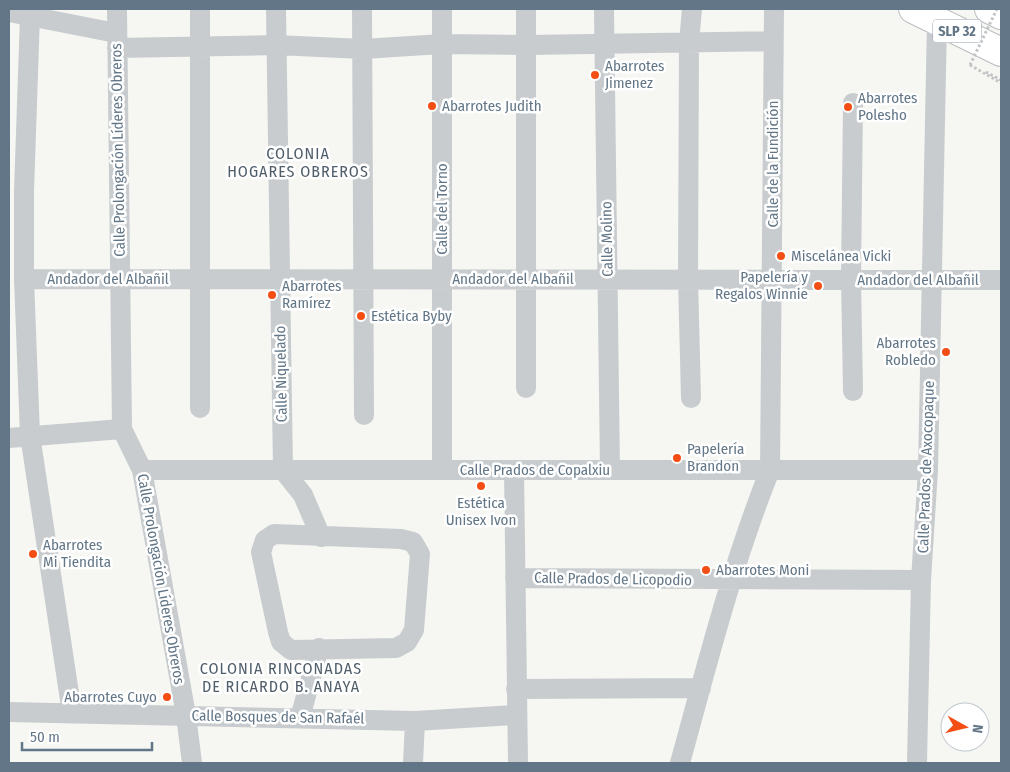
<svg xmlns="http://www.w3.org/2000/svg" width="1010" height="772" font-family="'Fira Sans Condensed',sans-serif">
<style>
.lines{fill:none;stroke-linecap:round;stroke-linejoin:round}
.highway-casing{stroke:#babdc0;stroke-width:30}
.path{stroke:#c1c3c5;stroke-width:3;stroke-dasharray:2.5 2.5;stroke-linecap:butt}
.minor{stroke:#c8cccf;stroke-width:20}
.highway{stroke:#fff;stroke-width:28}
.path-bridge{stroke:#c1c3c5;stroke-width:3;stroke-dasharray:2.5 2.5;stroke-linecap:butt}
.poi-dot{fill:#f44e15;stroke:#fff;stroke-width:2}
.labels{text-anchor:middle;dominant-baseline:central;stroke-width:5;stroke-linejoin:round;paint-order:stroke}
.shield{fill:#fff;stroke:#919fab;stroke-width:1}
.shield-label{font-size:14px;font-weight:bold;fill:#627687}
.poi-label{font-size:15px;fill:#627687;stroke:#fff;text-anchor:start}
.street-label{font-size:15px;fill:#627687;stroke:#fff}
.neighbourhood-label{font-size:16px;letter-spacing:1px;fill:#515f6b;stroke:#fff}
</style>
<rect width="100%" height="100%" fill="#f6f7f2"/>
<g class="lines">
<g class="highway-casing">
<path id="highway" d="M913,9L1001,52
M989,9L1001,15"/>
</g>
<path class="path" d="M970,65L1001,83
M986,72L1001,80"/>
<path class="minor" d="M117,9L122,429L142,470L186,715L192,763
M276,9L283,470L303,495L321,537
M362,9L364,415
M442,9V470
M604,9L610,470
M9,12L116,33
M30,15L24,192V279L30,435L72,713
M117,48L276,45L363,49L442,44L528,45L773,41
M24,279L1001,280
M526,388V9
M853,391L851,279L853,103
M691,398L688,279L689,43L692,9
M200,408V9
M9,438L122,429
M142,470H928
M514,470L518,763
M274,534L401,539L413,542L420,554L414,630L407,642L396,648L291,650L281,642L278,632L261,552L265,540Z
M515,578L921,580
M516,689L701,688
M9,712L415,721L516,715
M300,718L319,648
M413,763L415,721
M680,763C707,665 732,565 770,470L774,9
M917,763L921,580L928,470L937,21"/>
<use href="#highway" class="highway"/>
<path class="path-bridge" d="M970,65L997,9"/>
</g>
<g class="poi-dot">
<circle cx="595" cy="75" r="5"/>
<circle cx="432" cy="106" r="5"/>
<circle cx="848" cy="107" r="5"/>
<circle cx="781" cy="256" r="5"/>
<circle cx="818" cy="286" r="5"/>
<circle cx="272" cy="295" r="5"/>
<circle cx="361" cy="316" r="5"/>
<circle cx="946" cy="352" r="5"/>
<circle cx="677" cy="458" r="5"/>
<circle cx="481" cy="486" r="5"/>
<circle cx="33" cy="554" r="5"/>
<circle cx="706" cy="570" r="5"/>
<circle cx="167" cy="697" r="5"/>
</g>
<g class="labels">
<rect class="shield" x="933" y="19.5" width="48" height="23" rx="4"/>
<g class="shield-label">
<text x="957" y="31">SLP 32</text>
</g>
<g class="poi-label">
<text x="605" y="66">Abarrotes<tspan x="605" dy="17">Jimenez</tspan></text>
<text x="858" y="98">Abarrotes<tspan x="858" dy="17">Polesho</tspan></text>
<text x="442" y="106">Abarrotes Judith</text>
<text x="791" y="256">Miscelánea Vicki</text>
<text x="808" y="277" text-anchor="end">Papelería y<tspan x="808" dy="17">Regalos Winnie</tspan></text>
<text x="282" y="286">Abarrotes<tspan x="282" dy="17">Ramírez</tspan></text>
<text x="371" y="316">Estética Byby</text>
<text x="936" y="343" text-anchor="end">Abarrotes<tspan x="936" dy="17">Robledo</tspan></text>
<text x="687" y="449">Papelería<tspan x="687" dy="17">Brandon</tspan></text>
<text x="481" y="503" text-anchor="middle">Estética<tspan x="481" dy="17">Unisex Ivon</tspan></text>
<text x="43" y="545">Abarrotes<tspan x="43" dy="17">Mi Tiendita</tspan></text>
<text x="716" y="570">Abarrotes Moni</text>
<text x="157" y="697" text-anchor="end">Abarrotes Cuyo</text>
</g>
<g class="street-label">
<text transform="translate(118 150) rotate(-91)">Calle Prolongación Líderes Obreros</text>
<text transform="translate(773 164) rotate(-90)">Calle de la Fundición</text>
<text transform="translate(442 209) rotate(-90)">Calle del Torno</text>
<text transform="translate(607 239) rotate(-91)">Calle Molino</text>
<text x="108" y="279">Andador del Albañil</text>
<text x="513" y="279">Andador del Albañil</text>
<text x="918" y="280">Andador del Albañil</text>
<text transform="translate(281 374) rotate(-91)">Calle Niquelado</text>
<text transform="translate(926 467) rotate(-88)">Calle Prados de Axocopaque</text>
<text x="535" y="470">Calle Prados de Copalxiu</text>
<text transform="translate(161 579) rotate(80)">Calle Prolongación Líderes Obreros</text>
<text transform="translate(613 579) rotate(1)">Calle Prados de Licopodio</text>
<text transform="translate(278 717) rotate(1)">Calle Bosques de San Rafaél</text>
</g>
<g class="neighbourhood-label">
<text x="298" y="153">COLONIA<tspan x="298" dy="18">HOGARES OBREROS</tspan></text>
<text x="281" y="668">COLONIA RINCONADAS<tspan x="281" dy="18">DE RICARDO B. ANAYA</tspan></text>
</g>
</g>
<rect width="1010" height="772" fill="none" stroke="#627687" stroke-width="20"/>
<g transform="translate(965 727) rotate(98)"><circle r="24" fill="#ffffff" stroke="#c0c8cf"/>
<path d="M0-4L9 19L0 12L-9 19Z" fill="#f44e15"/>
<text y="-8" font-size="14" font-weight="bold" text-anchor="middle" fill="#627687">N</text>
</g>
<path d="M22 742v8h130v-8" fill="none" stroke="#627687" stroke-width="2.5"/>
<text x="30" y="742" font-size="15" fill="#627687" stroke="#ffffff" stroke-width="4" paint-order="stroke">50 m</text>
</svg>
